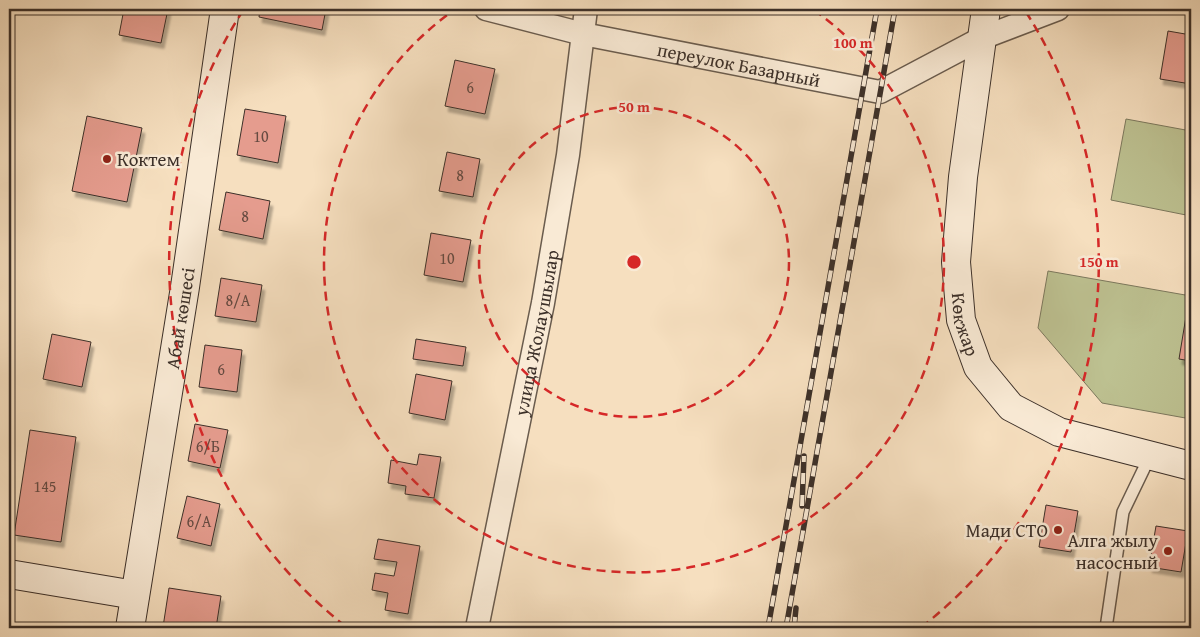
<svg xmlns="http://www.w3.org/2000/svg" width="1200" height="637" font-family="'Gentium Book Plus',serif">
<style>
.green{fill:#bdc191;stroke:#7c785d}
.building{fill:#e59c8e;stroke:#3c3029;filter:url(#shadow)}
.lines{fill:none;stroke-linecap:round;stroke-linejoin:round}
.lane-casing{stroke:#6a5c4e;stroke-width:14}
.street-casing{stroke:#6a5c4e;stroke-width:25}
.secondary-casing{stroke:#3c3029;stroke-width:30}
.lane{stroke:#f9ead5;stroke-width:11}
.street{stroke:#f9ead5;stroke-width:22}
.secondary{stroke:#f9ead5;stroke-width:28}
.rail-casing{stroke:#3c3029;stroke-width:5.5}
.rail{stroke:#f9ead5;stroke-width:4;stroke-dasharray:11;stroke-linecap:butt}
.ring{fill:none;stroke:#d62828;stroke-width:2.5;stroke-dasharray:9 6}
.poi-dot{fill:#8f2418;stroke:#f9ead5;stroke-width:2}
.labels{text-anchor:middle;dominant-baseline:central;stroke-width:5;stroke-linejoin:round;paint-order:stroke}
.number-label{font-size:16px;fill:#664b42}
.street-label{font-size:19px;fill:#3c3029;stroke:#f9ead5}
.poi-label{font-size:19px;fill:#3c3029;stroke:#f9ead5;text-anchor:end}
.centre{fill:#d62828;stroke:#f9ead5;stroke-width:2.5}
.ring-label{font-size:15px;text-anchor:middle;font-weight:bold;fill:#d62828;stroke:#f9ead5;stroke-width:5;stroke-linejoin:round;paint-order:stroke}
</style>
<defs>
<filter id="shadow"><feDropShadow dx="3" dy="5.5" stdDeviation="1" flood-color="#0004"/></filter>
</defs>
<rect width="100%" height="100%" fill="#f6dfbf"/>
<filter id="stains"><feTurbulence type="fractalNoise" baseFrequency=".004" numOctaves="4"/><feColorMatrix values="0 0 0 0 .2 0 0 0 0 .09 0 0 0 0 .02 0 0 0 .5 -.17"/></filter>
<radialGradient id="worn" r=".72"><stop offset=".6" stop-color="#630" stop-opacity="0"/><stop offset="1" stop-color="#630" stop-opacity=".3"/></radialGradient>
<path class="green" d="M1126,119L1191,131V216L1111,200Z
M1048,271L1191,296V419L1102,403L1038,328Z"/>
<path class="building" d="M124,9H168L161,43L119,35Z
M260,9H326L322,30L259,17Z
M1168,31L1191,35V84L1160,79Z
M455,60L495,69L485,114L445,106Z
M245,109L286,116L278,163L237,155Z
M87,116L142,128L127,202L72,191Z
M447,152L480,159L473,197L439,191Z
M226,192L270,201L263,239L219,230Z
M431,233L471,240L463,282L424,275Z
M221,278L262,285L256,322L215,316Z
M1190,292H1191V361L1179,359Z
M52,334L91,342L82,387L43,379Z
M416,339L466,347L463,366L413,359Z
M205,345L242,350L237,392L199,387Z
M416,374L452,381L445,420L409,413Z
M195,424L228,430L220,468L188,461Z
M30,430L76,437L61,542L14,535Z
M419,454L441,457L434,498L405,494L406,486L388,483L391,460L417,465Z
M187,496L220,504L211,546L177,538Z
M1046,505L1078,511L1071,552L1039,547Z
M1156,526L1188,531L1181,572L1149,567Z
M378,539L420,546L408,614L385,610L388,593L372,590L375,573L394,576L397,562L374,559Z
M169,588L221,596L216,628L163,627Z"/>
<g class="lines">
<g class="lane-casing">
<path id="lane" d="M1106,628L1123,512L1150,456"/>
</g>
<g class="street-casing">
<g id="street">
<path id="s1" d="M486,9L583,34L880,92L982,38L1058,9"/>
<path id="s2" d="M477,628L543,303L568,155L586,9"/>
</g>
</g>
<g class="secondary-casing">
<g id="secondary">
<path id="s3" d="M986,9L963,177L956,262L961,320L978,367L1011,407L1059,432L1191,466"/>
<path d="M9,574L135,595"/>
<path id="s4" d="M130,628L185,287L225,9"/>
</g>
</g>
<use href="#lane" class="lane"/>
<use href="#street" class="street"/>
<use href="#secondary" class="secondary"/>
<g class="rail-casing">
<path id="rail" d="M802,506L804,456
M768,628L877,9
M786,628L895,9
M794,628L796,608"/>
</g>
<use href="#rail" class="rail"/>
</g>
<g class="ring">
<circle cx="634" cy="262" r="155"/>
<path d="M814 10A310 310 0 1 1 454 10"/>
<path d="M345 626A465 465 0 0 1 242 12M1026 12A465 465 0 0 1 923 626"/>
</g>
<g class="poi-dot">
<circle cx="107" cy="159" r="5"/>
<circle cx="1058" cy="530" r="5"/>
<circle cx="1168" cy="551" r="5"/>
</g>
<g class="labels">
<g class="number-label">
<text x="470" y="87">6</text>
<text x="261" y="136">10</text>
<text x="460" y="175">8</text>
<text x="245" y="216">8</text>
<text x="447" y="258">10</text>
<text x="238" y="300">8/А</text>
<text x="221" y="369">6</text>
<text x="208" y="446">6/Б</text>
<text x="45" y="486">145</text>
<text x="199" y="521">6/А</text>
</g>
<g class="street-label">
<text stroke="none"><textPath href="#s1" startOffset="259">переулок Базарный</textPath></text>
<text stroke="none"><textPath href="#s4" startOffset="314">Абай көшесі</textPath></text>
<text stroke="none"><textPath href="#s3" startOffset="318">Көкжар</textPath></text>
<text stroke="none"><textPath href="#s2" startOffset="301">улица Жолаушылар</textPath></text>
</g>
<g class="poi-label">
<text x="117" y="159" text-anchor="start">Коктем</text>
<text x="1048" y="530">Мади СТО</text>
<text x="1158" y="540">Алга жылу<tspan x="1158" dy="22">насосный</tspan></text>
</g>
</g>
<circle cx="634" cy="262" r="8" class="centre"/>
<g class="ring-label">
<text x="853" y="48">100 m</text>
<text x="634" y="112">50 m</text>
<text x="1099" y="267">150 m</text>
</g>
<rect width="1200" height="637" fill="none" stroke="#f6dfbf" stroke-width="30"/>
<rect x="10" y="10" width="1180" height="617" fill="none" stroke="#3c3029" stroke-width="2.5"/>
<rect x="15" y="15" width="1170" height="607" fill="none" stroke="#3c3029"/>
<rect width="100%" height="100%" filter="url(#stains)"/>
<rect width="100%" height="100%" fill="url(#worn)"/>
</svg>
